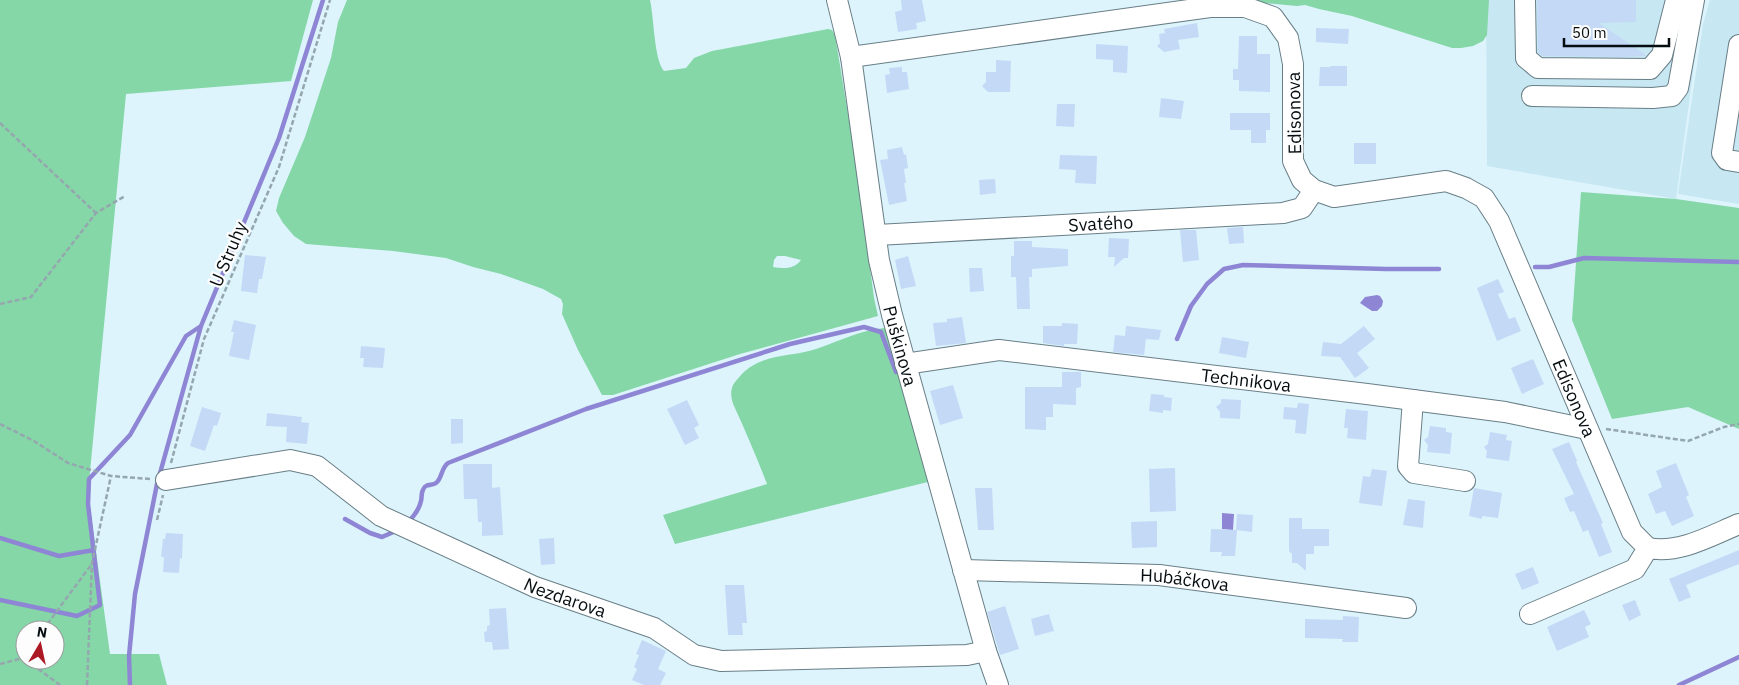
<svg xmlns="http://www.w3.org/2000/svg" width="1739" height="685" font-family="'IBM Plex Sans',sans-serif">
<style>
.built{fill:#c7e7f2}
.green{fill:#85d7a7;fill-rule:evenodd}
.water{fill:#8e86d5}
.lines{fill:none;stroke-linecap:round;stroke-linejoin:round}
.stream{stroke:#8e86d5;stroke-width:4.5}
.building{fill:#c3d9f6}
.minor-casing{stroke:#697e86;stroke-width:22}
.path{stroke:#95a7ae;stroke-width:2.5;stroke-dasharray:5 2.5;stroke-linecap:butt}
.minor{stroke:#fff;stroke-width:20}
.labels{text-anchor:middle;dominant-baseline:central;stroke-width:4.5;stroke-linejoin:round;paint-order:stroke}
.street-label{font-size:18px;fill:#060d10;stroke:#fdfdfd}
</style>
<rect width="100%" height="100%" fill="#ddf4fd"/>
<path class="built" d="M1486,0H1703L1676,199L1487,166Z
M1710,0H1739V204L1678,194L1703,24Z"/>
<path class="green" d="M0,0H313L291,81L126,94L88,493L110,654H159L167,685H0ZM25,630H55V660H25Z
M347,0H650C654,17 654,60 664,71L686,68L694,58L712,51L828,29L832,30L835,35L856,163L874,298L878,316L740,354L613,395H602L578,350L562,314L563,304L561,299L543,289L501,274L473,267L446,258L393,251L306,244L294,236L283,223L276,211L279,198L305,137L331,58L338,22ZM777,256H785L801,260C795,269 783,269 773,267L774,260Z
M1232,0H1489L1487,35L1483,41L1473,46L1461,48H1452L1352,16L1319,9L1305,5L1297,6Z
M1581,192L1676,199L1739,208V429L1688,407L1612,419L1572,320Z
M885,328L932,481L675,544L663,515L767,484C757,458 746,432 734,406C732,402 730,393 732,388C733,383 738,379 741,375C763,352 792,358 819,348C841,340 862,330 885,328Z"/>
<path class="water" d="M1377,295L1380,296L1383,301L1382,306L1377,311H1372L1360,303L1365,297Z
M1222,513L1234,514L1233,530L1222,529Z"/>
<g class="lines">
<path class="stream" d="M1535,267H1549L1584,258L1739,262
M1177,339L1191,306L1207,284L1224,269L1243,265L1386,269H1439
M345,519L370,533L382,537L398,530
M409,521C415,515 419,510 421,501C422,498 421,493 423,490C425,483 432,486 436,483C442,479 441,468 448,463L586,409L790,344L864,327L881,332L896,372
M0,538L59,556L94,550
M0,600L77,616L100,605L88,504L89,479L130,435L186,336L201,326
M130,685L129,656L135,594L157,484L201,326L279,138L323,0
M1679,685L1739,657"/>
</g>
<path class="building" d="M901,0H922L926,21L916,23L917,29L898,32L895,12L902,10Z
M1537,0H1636V22L1599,23L1646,55L1645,56L1622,57L1542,56L1538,52Z
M1197,23L1199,37L1178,40L1180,49L1164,52L1157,46L1160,43L1159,34L1165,33L1164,29Z
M1316,28L1349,29L1348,44L1316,42Z
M1239,36H1257V54H1270V92L1239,91V80H1233V69H1238Z
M1096,44L1128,46L1127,73L1113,72V60L1096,59Z
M996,60L1011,61L1010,92H988L982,86L986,82V72H996Z
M1330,66H1347V86H1319L1320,67H1330Z
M902,67V72H907L909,89L887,93L885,75L890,74L889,68Z
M1161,98L1184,101L1181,119L1159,117Z
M1057,104H1075L1074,127L1056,126Z
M1230,113H1270V130H1266V143H1251V130H1230Z
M1354,143H1376V164H1354Z
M902,147L904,155L906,154L908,168L904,169L906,183H904L907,201L889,205L880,160L888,159L887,150Z
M1060,155L1097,156L1096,184L1075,183L1076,170L1059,169Z
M995,179L996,193L980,195L979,180Z
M1243,227L1244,243L1229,244L1227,228Z
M1180,230H1196L1199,260L1183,262Z
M1109,238L1129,239L1128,258H1124L1114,267L1115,257H1108Z
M1014,241H1032V247L1068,249V266L1032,269V277H1029L1030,309H1017L1016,277H1011V256H1014Z
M245,255L266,257L262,279H259L257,293L241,291Z
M908,256L916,286L901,289L895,260Z
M969,268H982L984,291L970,292Z
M1498,279L1504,292L1498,294L1509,319L1515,317L1521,331L1497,341L1477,288Z
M962,317L966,343L936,346L933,323L947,322V319Z
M234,320L256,325L249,360L229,356L234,332H231Z
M1062,323L1078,324L1077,344H1064V346L1043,343V326H1062Z
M1126,326L1161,330L1159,340L1146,339L1144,355L1113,352L1115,335L1125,336Z
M1364,326L1375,339L1357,353L1369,368L1355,378L1340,357L1321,356L1323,342L1341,344Z
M1222,337L1249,342L1246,358L1219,353Z
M361,346L385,348L383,368L363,367L364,358H360Z
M1533,359L1544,384L1522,394L1511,368Z
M1062,372H1081V387L1076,388V405L1053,404V417H1046V430L1025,429V387H1062Z
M953,385L963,418L940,425L930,391Z
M1151,394L1164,395V397L1172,398L1171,411L1163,410V413L1149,411Z
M1221,399L1241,400L1240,419L1220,418V412L1216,407L1221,403Z
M687,400L699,425L694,428L699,438L685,445L667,409Z
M1298,403L1309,404L1306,434L1295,433L1296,420L1283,419L1284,407L1297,408Z
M202,407L221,413L217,426L214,425L205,451L190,446Z
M1346,409L1368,411L1366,440L1347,438L1348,428H1344Z
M267,413L302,417L301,422L309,423L307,444L286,442L287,427L266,426Z
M451,419H463V443L451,444Z
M1430,426L1446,428V432L1452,433L1450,454L1427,452L1428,445L1424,440L1428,437Z
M1490,432L1507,435L1506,440L1512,441L1509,461L1486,458L1487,451L1484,447L1488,444Z
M1569,442L1577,461L1576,462L1603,523L1601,524L1612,552L1599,557L1588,530L1583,532L1574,511L1570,512L1564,498L1574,494L1552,449Z
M1676,463L1689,495L1686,497L1694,516L1672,526L1665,511L1656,514L1648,494L1662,487L1656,471Z
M463,464H492V488L500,487L503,535L482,536V522H478L477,499H464Z
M1175,468L1176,511L1150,512L1149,469Z
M1372,469L1387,471L1382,506L1359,503L1363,476L1370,477Z
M975,488H992L994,530H978Z
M1474,488L1502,493L1498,518L1482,516V519L1469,516Z
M1408,499L1425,501L1423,528L1403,525Z
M1237,514L1253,515L1252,532L1237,530L1235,556H1221L1222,552H1210L1211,529L1236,530Z
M1289,518H1302V529H1329V546H1314V554H1306V571L1297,563H1292V554L1289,551Z
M1157,521V547L1132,548L1131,522Z
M166,533L183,534L182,559L180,558L179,573L163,572L164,557H161L163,539H165Z
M554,538L555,564L541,565L539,539Z
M1739,550V564L1686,585L1691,597L1679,602L1669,579Z
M1533,567L1539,583L1522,590L1515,574Z
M725,585H744L747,623H742L743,635H728Z
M1635,600L1641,615L1629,621L1622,605Z
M1005,606L1019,649L1000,655L987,612Z
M506,608L509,649L493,650L492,642H485L484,632L487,631V626L490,625L489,609Z
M1584,610L1591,624L1585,627L1589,637L1557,651L1547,627Z
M1049,614L1054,631L1035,636L1031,619Z
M1343,616L1359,617L1358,642H1342L1343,639L1305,638V619L1343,620Z
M642,640L666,651L658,669L666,673L660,685H644L632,680L637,669L634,667L639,655L636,654Z"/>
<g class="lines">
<g class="minor-casing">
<g id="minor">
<path id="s1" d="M837,0L851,57L879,260L892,315L986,651L998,685"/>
<path d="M1525,0L1526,58L1538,68L1650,69L1662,55L1676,0"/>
<path d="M1739,45L1722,153L1727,160L1739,162"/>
<path id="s2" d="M851,57L1210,7H1245L1273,17L1288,38L1293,64V161L1302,180L1314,190L1334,197L1446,181L1466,188L1484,198L1499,221L1632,532L1648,548"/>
<path d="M1532,96L1653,98L1672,96L1678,88L1694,0"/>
<path id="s3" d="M877,235L1283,213L1302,208L1314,190"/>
<path id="s4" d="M905,364L999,350L1367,394L1505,412L1587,429"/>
<path d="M1413,400L1408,466L1414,473L1465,481"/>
<path id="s5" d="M166,480L290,460L317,466L381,516L535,587L654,628L694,655L721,661L967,655L986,651"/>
<path id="s6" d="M963,570L1159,575L1406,608"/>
<path d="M1530,614L1635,569L1648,548C1680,554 1710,536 1739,524"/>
</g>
</g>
<path class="path" d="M0,123L96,213
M0,304L31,297L96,213L125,196
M0,424L34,441L68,463L111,476L150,479
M1606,429L1688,441L1724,427L1739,424
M171,463L204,339L279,167L330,0
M157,520L163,495
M43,630L91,565
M26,660L60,685
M0,664L23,658L25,655
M87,685L92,563L111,476"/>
<use href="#minor" class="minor"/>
</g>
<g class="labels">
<g class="street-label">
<text transform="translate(1294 113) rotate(-91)">Edisonova</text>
<text stroke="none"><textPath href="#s3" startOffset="224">Svatého</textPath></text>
<text transform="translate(228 254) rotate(-67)">U Struhy</text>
<text stroke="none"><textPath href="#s1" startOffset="352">Puškinova</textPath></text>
<text stroke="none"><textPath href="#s4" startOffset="344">Technikova</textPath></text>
<text stroke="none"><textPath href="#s2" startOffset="1009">Edisonova</textPath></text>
<text stroke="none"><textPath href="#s6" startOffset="222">Hubáčkova</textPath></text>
<text stroke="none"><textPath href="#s5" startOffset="436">Nezdarova</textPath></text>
</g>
</g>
<g transform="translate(40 645) rotate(9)"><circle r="24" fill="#fdfdfd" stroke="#9a9d9e"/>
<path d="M0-4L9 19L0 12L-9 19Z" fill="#ac1824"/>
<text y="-8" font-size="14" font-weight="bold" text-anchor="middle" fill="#060d10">N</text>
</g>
<path d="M1564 38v8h105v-8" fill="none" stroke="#060d10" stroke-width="2.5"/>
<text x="1572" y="38" font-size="15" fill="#060d10" stroke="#fdfdfd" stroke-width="4" paint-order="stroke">50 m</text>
</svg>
